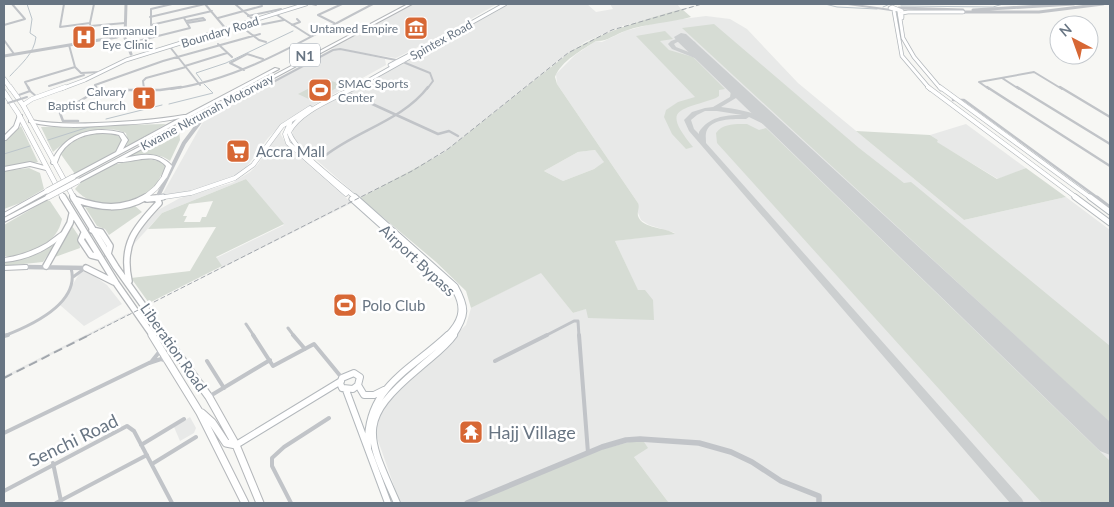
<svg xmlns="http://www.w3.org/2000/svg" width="1114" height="507" font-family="Lato,sans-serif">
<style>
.built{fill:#e8e9e8}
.green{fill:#d6dcd4;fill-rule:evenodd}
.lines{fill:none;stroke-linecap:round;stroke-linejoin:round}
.stream{stroke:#bbc4ca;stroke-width:1}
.taxiway{fill:#cccfd0;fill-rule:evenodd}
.runway{fill:#cccfd0;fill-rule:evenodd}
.secondary-far3-casing{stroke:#b3b8bc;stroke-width:4.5}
.secondary-far2-casing{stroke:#b3b8bc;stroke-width:5}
.secondary-far1-casing{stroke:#b3b8bc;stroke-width:7}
.secondary-casing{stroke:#b3b8bc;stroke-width:8}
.trunk-far3-casing{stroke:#b4b7ba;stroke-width:5}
.trunk-far2-casing{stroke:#b4b7ba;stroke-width:5.5}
.trunk-far1-casing{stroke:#b4b7ba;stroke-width:8}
.trunk-casing{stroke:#b4b7ba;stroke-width:9}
.motorway-casing{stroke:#b4b7ba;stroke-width:2}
.pedestrian{stroke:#c1c4c8;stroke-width:2}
.minor-far3{stroke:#c1c4c8;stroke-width:2}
.minor-far2{stroke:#c1c4c8;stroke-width:2.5}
.minor-far1{stroke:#c1c4c8;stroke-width:3}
.minor{stroke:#c1c4c8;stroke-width:4}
.tertiary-far3{stroke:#c1c4c8;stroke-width:3}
.tertiary-far2{stroke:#c1c4c8;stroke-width:4}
.tertiary-far1{stroke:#c1c4c8;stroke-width:4.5}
.tertiary{stroke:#c1c4c8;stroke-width:5.5}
.secondary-far3{stroke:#fff;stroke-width:3}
.secondary-far2{stroke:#fff;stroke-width:4}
.secondary-far1{stroke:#fff;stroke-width:5}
.secondary{stroke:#fff;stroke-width:6}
.trunk-far3{stroke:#fff;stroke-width:4}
.trunk-far2{stroke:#fff;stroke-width:4.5}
.trunk-far1{stroke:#fff;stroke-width:5.5}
.trunk{stroke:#fff;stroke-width:7}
.motorway{fill:#fff;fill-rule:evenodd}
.rail-far1{stroke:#a2a7ad;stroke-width:1;stroke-dasharray:5 2.5;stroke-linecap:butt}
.rail{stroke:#a2a7ad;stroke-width:2;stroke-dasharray:9 5;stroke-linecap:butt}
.motorway-bridge-casing{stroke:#b4b7ba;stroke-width:6;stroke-linecap:butt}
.pedestrian-bridge{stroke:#c1c4c8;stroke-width:2}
.motorway-bridge{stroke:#fff;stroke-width:5}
.labels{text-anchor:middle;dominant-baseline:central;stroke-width:5;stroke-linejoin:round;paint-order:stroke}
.far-poi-label{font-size:12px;fill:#687583;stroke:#fff;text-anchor:end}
.far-street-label{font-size:12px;fill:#687583;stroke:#fff}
.shield{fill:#fff;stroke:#959ea8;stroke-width:1}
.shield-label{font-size:14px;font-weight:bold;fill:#687583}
.poi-label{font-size:15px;fill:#687583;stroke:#fff;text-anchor:start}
.street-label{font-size:15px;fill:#687583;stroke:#fff}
.near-poi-label{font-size:18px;fill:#687583;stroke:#fff;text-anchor:start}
.near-street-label{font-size:18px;fill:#687583;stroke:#fff}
</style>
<rect width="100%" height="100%" fill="#f7f7f4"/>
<path class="built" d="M411,4H497L450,31L396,58L329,48Z
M507,4H587L596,12L613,9L610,4H677L681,9L704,4L622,26L585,42L558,61L443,153L360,198L298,144L292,137L293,128L308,114L407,61Z
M706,16L730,19L747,29L798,83L964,220L1066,197L1110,230V503H669L634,457L469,503H400L375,432L377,415L393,393L466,325L471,308L541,272L573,313L638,291L615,241L675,233L649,225L641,220L638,213V203L557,84L556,74L575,55L596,41L602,42L625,31L659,22Z
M337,49L385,59L386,65L285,121L268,138L245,169L237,174L225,181L174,195H162L203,122L223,109Z
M966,124L1026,168L998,179L936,142L938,140L930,135Z
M280,130L281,135L289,148L352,203L150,304L222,267L216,258L284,225L246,179L162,213L133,245L140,229L158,210L180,198L232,183L250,172L258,164Z
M595,150L605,162L594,169L563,181L544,171L578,152Z
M81,271H87L107,285L122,304L84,326L60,305Z
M129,313V315L4,379V376Z
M190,417L196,428L194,433L180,441L174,427Z"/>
<path class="green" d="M682,9L691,17C670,23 647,23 625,31C616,34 606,42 596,41C582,50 561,61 555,77L557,84L638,203C640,208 637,211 638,216C642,229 666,227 675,234L615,241L638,290H645L653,300L654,320L588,318L586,309L573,313L541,273L471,308L466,291L436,262L360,198L443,153L570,52C605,30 643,20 682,9ZM595,150L604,162L594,169L563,181L544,171L578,152Z
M714,24L859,148L904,183L911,182L1110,346V423L682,28Z
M665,31L673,39L660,41L669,50L693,57L725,89L719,90V96L716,98C681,111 660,107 693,147L686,149L672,134L664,117L666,110L678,102L695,97L636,36Z
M327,79L342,85L313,101L298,94Z
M166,124L125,148L128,142L126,133C101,122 72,135 53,152L41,127Z
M747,124L759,130L766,128L1110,461V503H1042L717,143L716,133C723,123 736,124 747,124Z
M21,126L38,162L4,168V142Z
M179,129L180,140L170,161C158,151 139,156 124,158Z
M856,131L930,135L938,140L937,142L997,179L1026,168L1066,197L964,220Z
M95,133C105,132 114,131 122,139C120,156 89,167 75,174L60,153L73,141Z
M144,158L163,162L167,167C158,177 156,191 144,198C122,211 90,207 75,189L81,182L112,165Z
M29,168L40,173L44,189L20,203L4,209V171Z
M246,179L284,224L216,257L222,266L149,303L131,278L190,271L216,227L148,229L162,213ZM213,201L206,217H202L200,222H184L187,216H183L189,204Z
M47,200L50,201L62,219C57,245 28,257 4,256V225Z
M135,206L142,212L109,235L105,229L97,226L85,207L107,210Z
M72,226L78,235L80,248L55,257L64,237Z
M55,244L43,262L4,266V261C22,259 39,253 55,244Z
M630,442H644L648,448L634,457L669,503H469L599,450Z"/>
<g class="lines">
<path class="stream" d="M825,4L837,7L877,9
M901,6L993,7L1003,4
M883,7L890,4
M10,76C21,64 34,54 36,37L30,33L32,19L27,4
M202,81L196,73L226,63L293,31
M169,104L213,93L204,84
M106,119L162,105
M48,140L92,126
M4,154L30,146"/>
<path class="taxiway" d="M679,38H685L695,42L700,52L695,53L691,44C685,41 680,40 674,44L676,47L709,60V62H705L672,49L668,44L671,41Z
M730,81L732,82L737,91L736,98L721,107C740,109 763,114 777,127L774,129L772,128L749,117L746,119C734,119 713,118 707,130C705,134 706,139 706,143L1022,499L1024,503H1010L689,131L684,120L692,112L705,108L713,107L730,97L731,91L727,83ZM705,111H717L742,115C724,115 709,117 699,132V134L694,129L691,120L697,115Z"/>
<path class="runway" d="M681,33L686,34L1110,422V455L1100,451L676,40L674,37Z"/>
<g class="secondary-far3-casing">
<path id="secondary-far3" d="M892,7L902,11L890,8Z
M894,11L902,56L930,89
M899,12L903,38L914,57L941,89
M902,18V13L908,12H963
M390,65L411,54
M61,89L85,80L126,60L306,4
M353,89L505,4"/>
</g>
<g class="secondary-far2-casing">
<path id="secondary-far2" d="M355,87C334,99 301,110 289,132C294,151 340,184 356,198
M928,87L1077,198
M940,87L1091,198
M23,105L32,99L65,87
M290,123L285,134L288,143L346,194
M158,198L191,193L235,178L253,165L282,126L310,108"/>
</g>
<g class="secondary-far1-casing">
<path id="secondary-far1" d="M355,197L455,286C467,308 467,315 453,336
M1075,197L1110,223
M1090,197L1110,212
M158,198L163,197
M352,199L456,292C466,310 460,323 447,336"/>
</g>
<g class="secondary-casing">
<path id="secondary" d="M342,388L340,383L342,378L354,373L360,377L358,385L364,395H374L384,390
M343,388L353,389L358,385
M346,390L388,503
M236,445L341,381
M368,448C365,387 410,371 448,335
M397,503C367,435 356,421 418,369C430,358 445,348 454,335"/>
</g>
<g class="trunk-far3-casing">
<path id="trunk-far3" d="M4,79L11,89"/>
</g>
<g class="trunk-far2-casing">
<path id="trunk-far2" d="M10,87L23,105L74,198
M4,92L18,113L63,198
M144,198L156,188L165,176
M152,198H157"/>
</g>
<g class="trunk-far1-casing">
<path id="trunk-far1" d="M63,197L116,283L153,336
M73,197L116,267L165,336
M74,199C100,208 122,211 146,197
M92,230L101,232L110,246L108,254
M84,233L81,240L91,255L99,257
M46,266L70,223L72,214
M86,268L114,282
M129,281C121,245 135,228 159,203L157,198L147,199"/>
</g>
<g class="trunk-casing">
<path id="trunk" d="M152,335L200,413L245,503
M164,335L209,397L236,445L260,503
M202,413L212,422L226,443L236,445"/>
</g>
<g class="motorway-casing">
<path id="motorway" d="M408,4H412L125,158C142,154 159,151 172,166L167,177L165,178L162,176L166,166C153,151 134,163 118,162L80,182H76L75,181Z
M275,68L279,69L73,179L71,178L70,177L71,176L116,152L122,140L119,135C99,130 73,134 61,153C59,156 58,161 56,164H52L51,163C64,133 93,125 123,133L128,140L123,149L180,118C159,123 137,124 115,125C86,127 57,129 29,122V121L31,120C52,124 74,124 96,123C125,122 155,120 184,115H186Z
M18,115H22V116L18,128L6,140H4V136L14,126Z
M30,162L48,167L49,168L46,170L30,166L4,171V167Z
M47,189L50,191L49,192L4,217V213Z
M48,195L51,197L50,198L4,222V218Z
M64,231L66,232L67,233L66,234C48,250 28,260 4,262V258C19,256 33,251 47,243C53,239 58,234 64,231Z
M25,265H27L28,267L27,269L4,270V266Z"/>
</g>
<path class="pedestrian" d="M16,96L30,91L37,97"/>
<path class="minor-far3" d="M64,4L60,27L90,23
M172,4L151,9V25L212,11
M205,4L226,29
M235,4L254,20
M312,4L316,5
M848,4L891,10
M277,15L310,36
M318,15L342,4
M318,15L334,23
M248,16L281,9
M150,17L205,4
M218,18L262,6
M186,21L203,18L205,20L187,23
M4,25L25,19L12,4
M259,25L284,20
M292,25L300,22L297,19
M90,26L125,23
M247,31L259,40L266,42
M4,40L14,54
M91,40L90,23L94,4
M126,44L190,28L184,18
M218,44L232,57
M69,45L75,67L81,73L100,72
M170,47L200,85
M403,62L430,73L433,81L427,89
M185,66L227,53
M244,70L230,63L247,54L263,59
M1002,78L1019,89
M49,86L84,75
M29,89L25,82L75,67
M97,89L95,85L163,61L260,34
M144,89L143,81L146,78L186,67
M171,89C244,79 308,37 373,4
M260,89L333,50L340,49L396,60
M989,89L979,82L1034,72L1062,89"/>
<path class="minor-far2" d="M28,87L30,91
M96,87L98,90H160L181,87
M144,87V91
M987,87L1110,166
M1017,87L1110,144
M1060,87L1110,117
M346,92L438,134L449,131L458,136
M953,100H964L1098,198
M202,119L262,87
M78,121H63L60,113L98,90
M326,155C358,130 403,120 428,87"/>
<path class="minor-far1" d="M1097,197L1110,207
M73,277L84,269
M246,324L254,336
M288,328L294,336
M4,336C30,326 81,304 71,268
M545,336L574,321H578L579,336"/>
<path class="minor" d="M253,335L273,366L314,344L342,378
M293,335L305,349
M579,335L588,453
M4,336L8,335
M152,361L160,351
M207,361L224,388
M495,361L547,335
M210,396L270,360
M4,433L149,363L161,359L167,361
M141,445L184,419
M53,463L61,501
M152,464L196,437
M4,491L127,426L134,431L172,503
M56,503L147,455
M291,503L272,466V458L284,447L329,418"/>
<path class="tertiary-far3" d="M126,4L125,38L131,54
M899,8L963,10
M973,10L1074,4
M961,12H1039L1103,4
M4,56L117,37L125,33"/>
<path class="tertiary-far2" d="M157,198L184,143L202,119"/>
<path class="tertiary-far1" d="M25,267L86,268"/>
<path class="tertiary" d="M467,503L602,447L626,440L640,439L699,443L731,452L752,462L781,481L819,496V503"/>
<use href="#secondary-far3" class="secondary-far3"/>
<use href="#secondary-far2" class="secondary-far2"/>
<use href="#secondary-far1" class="secondary-far1"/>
<use href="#secondary" class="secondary"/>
<use href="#trunk-far3" class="trunk-far3"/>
<use href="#trunk-far2" class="trunk-far2"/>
<use href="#trunk-far1" class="trunk-far1"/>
<use href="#trunk" class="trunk"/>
<use href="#motorway" class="motorway"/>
<path class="rail-far1" d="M87,336L412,171L448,149L568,53L612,30L702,4"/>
<path class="rail" d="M4,378L89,335"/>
<g class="motorway-bridge-casing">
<path id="motorway-bridge" d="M47,191L73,177
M48,197L78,181"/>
</g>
<path class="pedestrian-bridge" d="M8,103L27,97"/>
<use href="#motorway-bridge" class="motorway-bridge"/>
</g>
<defs>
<g id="museum-square" transform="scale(1.25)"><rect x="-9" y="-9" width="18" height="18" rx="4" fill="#d76734" stroke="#fff"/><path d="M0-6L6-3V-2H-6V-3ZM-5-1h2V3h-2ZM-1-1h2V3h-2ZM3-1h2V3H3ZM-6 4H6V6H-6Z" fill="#fff"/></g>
<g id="hospital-square" transform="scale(1.25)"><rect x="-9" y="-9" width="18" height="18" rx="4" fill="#d76734" stroke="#fff"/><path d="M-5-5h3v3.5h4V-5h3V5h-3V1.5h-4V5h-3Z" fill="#fff"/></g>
<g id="stadium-square" transform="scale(1.25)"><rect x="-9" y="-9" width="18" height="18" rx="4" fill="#d76734" stroke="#fff"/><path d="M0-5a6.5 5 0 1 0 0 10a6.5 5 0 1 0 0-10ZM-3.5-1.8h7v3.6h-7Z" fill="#fff"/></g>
<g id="church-square" transform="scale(1.25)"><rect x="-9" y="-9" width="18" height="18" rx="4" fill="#d76734" stroke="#fff"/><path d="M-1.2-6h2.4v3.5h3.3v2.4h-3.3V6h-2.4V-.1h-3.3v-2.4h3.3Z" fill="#fff"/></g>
<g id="supermarket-square" transform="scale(1.25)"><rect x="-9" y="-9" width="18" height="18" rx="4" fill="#d76734" stroke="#fff"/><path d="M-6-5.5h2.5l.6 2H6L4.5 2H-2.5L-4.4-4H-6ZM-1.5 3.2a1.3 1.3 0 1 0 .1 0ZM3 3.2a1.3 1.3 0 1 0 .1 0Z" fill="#fff"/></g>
<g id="temple-square" transform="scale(1.25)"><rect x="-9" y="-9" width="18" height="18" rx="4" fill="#d76734" stroke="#fff"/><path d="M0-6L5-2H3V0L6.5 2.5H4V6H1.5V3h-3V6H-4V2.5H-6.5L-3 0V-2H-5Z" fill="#fff"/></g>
</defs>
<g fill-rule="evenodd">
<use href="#museum-square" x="416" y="28"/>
<use href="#hospital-square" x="84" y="37"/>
<use href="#stadium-square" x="320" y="90"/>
<use href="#church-square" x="144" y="98"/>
<use href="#supermarket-square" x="238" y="151"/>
<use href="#stadium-square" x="345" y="305"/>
<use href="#temple-square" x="471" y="432"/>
</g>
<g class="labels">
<g class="far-poi-label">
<text x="398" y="28">Untamed Empire</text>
<text x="102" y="30" text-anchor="start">Emmanuel<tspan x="102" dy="14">Eye Clinic</tspan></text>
<text x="338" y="83" text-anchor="start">SMAC Sports<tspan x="338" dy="14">Center</tspan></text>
<text x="126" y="91">Calvary<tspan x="126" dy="14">Baptist Church</tspan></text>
</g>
<g class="far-street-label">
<text transform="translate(220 32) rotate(-17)">Boundary Road</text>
<text transform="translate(441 40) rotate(-29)">Spintex Road</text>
<text transform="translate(207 112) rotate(-28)">Kwame Nkrumah Motorway</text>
</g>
<rect class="shield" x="290" y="43.5" width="30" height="23" rx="4"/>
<g class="shield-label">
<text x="305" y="55">N1</text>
</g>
<g class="poi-label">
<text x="256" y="151">Accra Mall</text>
<text x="362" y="305">Polo Club</text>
</g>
<g class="street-label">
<text transform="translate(418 260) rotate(43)">Airport Bypass</text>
<text transform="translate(174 347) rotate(55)">Liberation Road</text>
</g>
<g class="near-poi-label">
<text x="488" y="432">Hajj Village</text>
</g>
<g class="near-street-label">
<text transform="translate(73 440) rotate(-26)">Senchi Road</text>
</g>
</g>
<rect width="1114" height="507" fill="none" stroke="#687583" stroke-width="10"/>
<g transform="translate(1074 40) rotate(319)"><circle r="24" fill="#ffffff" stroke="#c3c8cd"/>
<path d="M0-4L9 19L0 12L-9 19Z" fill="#d76734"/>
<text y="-8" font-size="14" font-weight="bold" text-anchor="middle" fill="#687583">N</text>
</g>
</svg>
